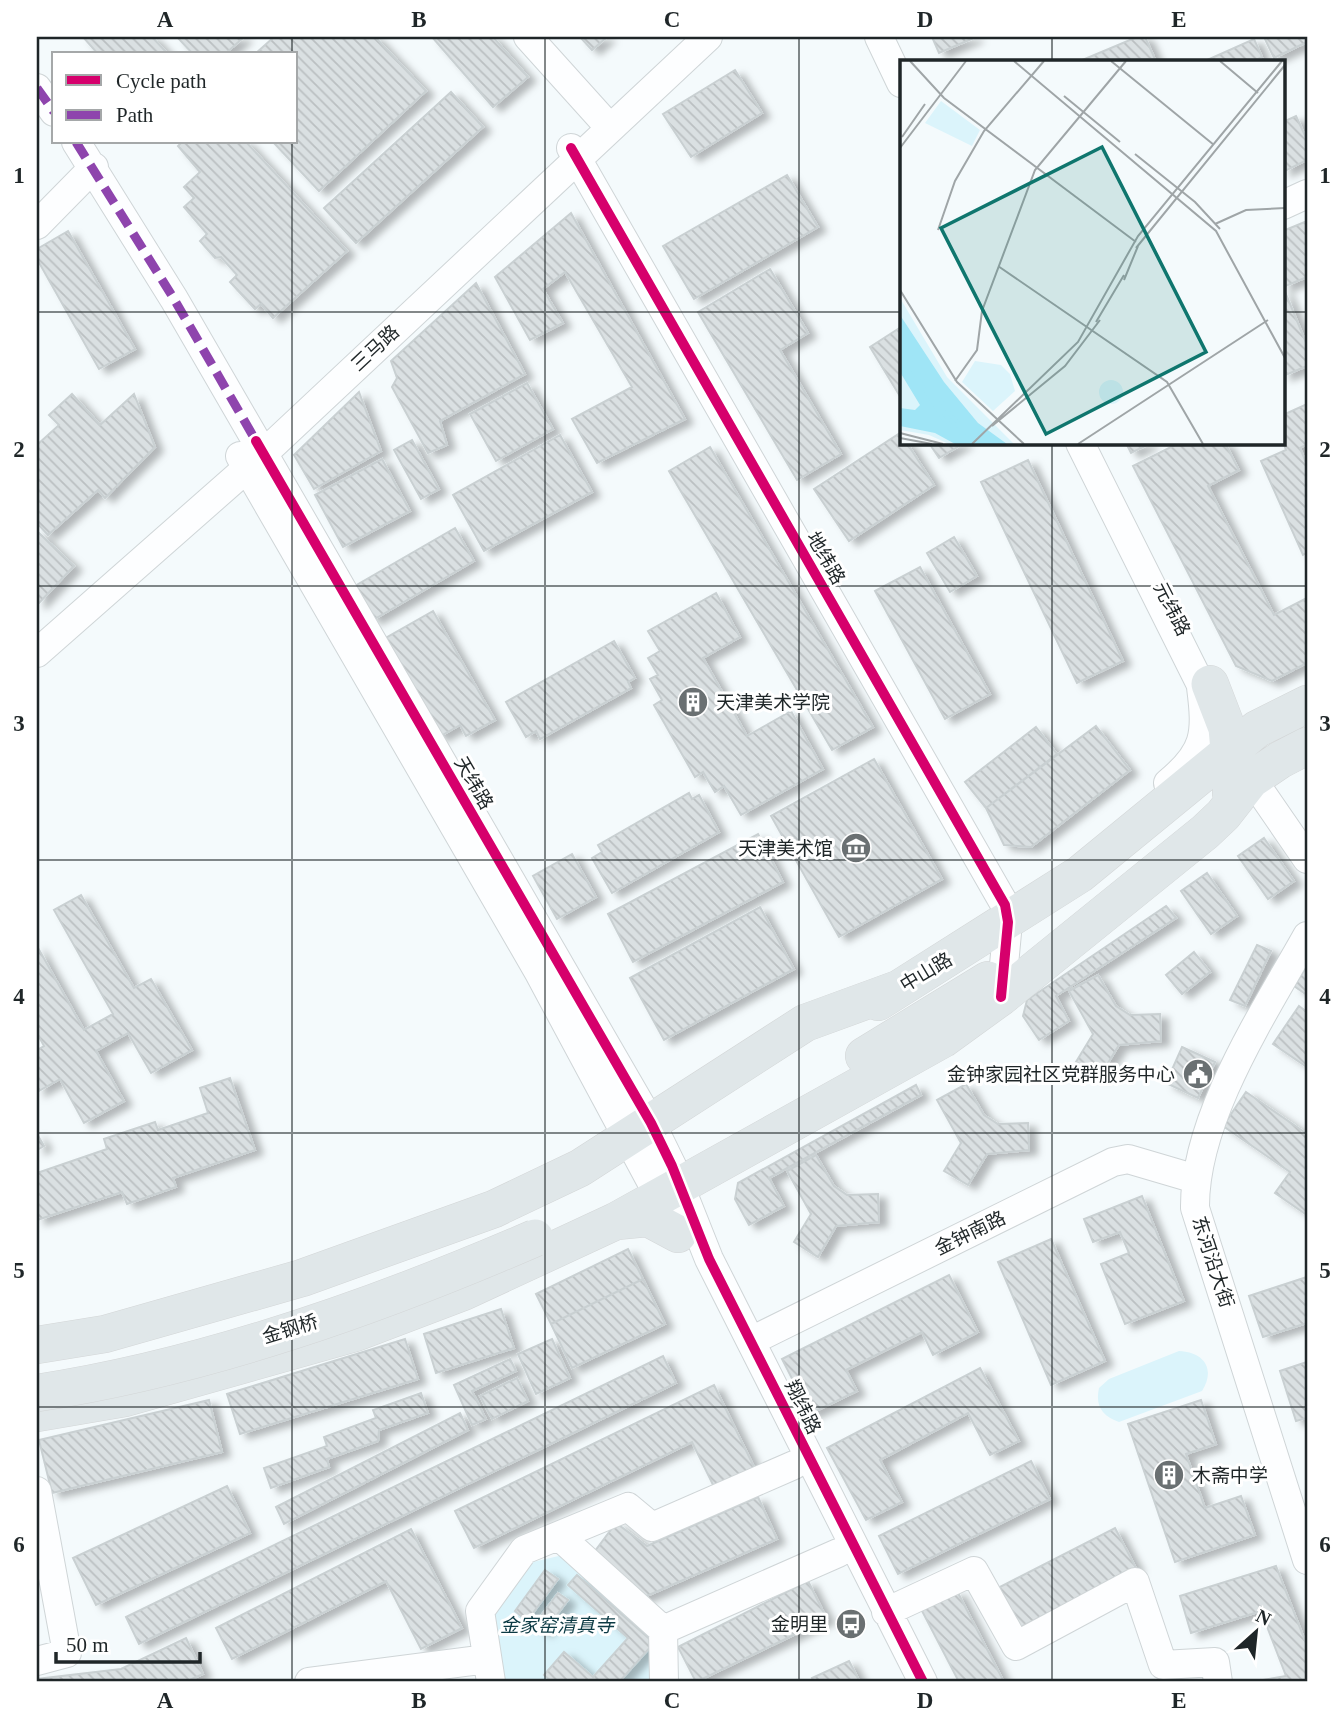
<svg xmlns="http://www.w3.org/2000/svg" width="1344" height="1719" font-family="'Times New Roman','Noto Sans SC',serif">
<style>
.green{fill:#dbf4fb}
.building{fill:url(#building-back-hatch);stroke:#c9d0d2;stroke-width:2;filter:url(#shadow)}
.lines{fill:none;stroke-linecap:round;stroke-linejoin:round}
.minor-casing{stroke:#cfd5d7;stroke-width:30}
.major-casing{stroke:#d3d6d7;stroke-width:38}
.minor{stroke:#fdfeff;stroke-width:28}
.major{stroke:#e0e7e9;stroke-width:37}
.major-bridge-casing{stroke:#d3d6d7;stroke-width:38;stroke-linecap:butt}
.major-bridge{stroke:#e0e7e9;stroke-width:37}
.quiet{stroke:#8e44ad;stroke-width:9;stroke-dasharray:18 9;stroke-linecap:butt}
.cycleway-casing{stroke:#fff;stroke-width:15}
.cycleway{stroke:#d6006c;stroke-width:10}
.grid{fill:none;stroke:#1f2628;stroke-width:2;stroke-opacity:0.55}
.labels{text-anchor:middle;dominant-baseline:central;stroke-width:6;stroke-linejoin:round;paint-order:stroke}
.street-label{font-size:19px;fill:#1f2628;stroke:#fff}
.poi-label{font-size:19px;fill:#1f2628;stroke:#fff;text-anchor:end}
.park-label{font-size:19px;font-style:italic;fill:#0c3a44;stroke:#fff}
.inset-river{fill:none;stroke:#9fe5f6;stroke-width:3.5}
.inset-road{fill:none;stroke:#9fa5a7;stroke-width:2}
.view{fill:#0f766e;fill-opacity:0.15;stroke:#0f766e;stroke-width:3.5}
.inset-edge{fill:none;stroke:#1f2628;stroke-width:3.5}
.neatline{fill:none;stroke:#1f2628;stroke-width:2.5}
.grid-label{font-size:23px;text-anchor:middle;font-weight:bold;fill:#1f2628}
</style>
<defs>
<pattern id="building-back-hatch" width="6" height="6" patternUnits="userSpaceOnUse" patternTransform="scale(1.75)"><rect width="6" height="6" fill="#dae0e2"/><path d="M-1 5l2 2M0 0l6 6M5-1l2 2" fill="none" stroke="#bbc0c2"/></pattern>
<filter id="shadow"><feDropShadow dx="8" dy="4.5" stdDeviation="3.5" flood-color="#0004"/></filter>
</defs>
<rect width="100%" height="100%" fill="#f4fafc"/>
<path class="green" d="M1179,1351C1204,1352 1216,1369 1202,1391L1119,1422C1102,1416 1095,1406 1099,1388L1109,1379Z
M563,1555L656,1637L657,1682H499L490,1619L533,1562Z"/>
<path class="building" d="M83,37H152L168,54H98Z
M177,37H244L225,54H193Z
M274,37H375L426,91L319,191L273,142H296V54H255Z
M432,37H493L528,77L493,107Z
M580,37H607L592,50Z
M932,37H976L939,53Z
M1137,37H1145L1155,59L1080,61Z
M1264,37H1307V42L1274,58Z
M1254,39L1262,57L1254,61H1205Z
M735,70L762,113L691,157L663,114Z
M451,92L483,127L356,243L324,208Z
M1296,116L1307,140V160L1283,172V122Z
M182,142H246L347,251L273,318L261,304L255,309L230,282L237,275L221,257L215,258L200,241L207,234L184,207L194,198L184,187L200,172L178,146Z
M787,175L818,227L694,299L663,246Z
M571,213L685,419L597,463L572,419L632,387L565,272L543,289L563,323L530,340L495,277Z
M1307,221V277L1283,287V231Z
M68,231L135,349L99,369L37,259V249Z
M770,269L808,333L780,350L841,454L797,480L698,312Z
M476,283L525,374L440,421L447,445L428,453L392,387L397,378L391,361Z
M1283,287L1307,345V366L1283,376Z
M901,327V398L870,347Z
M527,383L553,429L496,461L470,414Z
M359,392L381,451L314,489L294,455Z
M72,394L100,425L134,394L155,447L105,498L98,490L48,535L37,523V445L59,425L49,415Z
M1307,404V444L1300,448L1307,465V553L1303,555L1261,461L1286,450L1283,442V415Z
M900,433L901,443H907L934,485L849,541L814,489Z
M560,435L592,492L484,551L453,495Z
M412,440L439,489L421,499L394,450Z
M929,443H964L939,458Z
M1126,443H1151L1131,453Z
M1179,443H1225L1239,470L1208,486L1274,615L1307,598V663L1272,681L1236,666L1133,466Z
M710,447L873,727L832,750L669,471Z
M382,459L410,511L343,547L315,495Z
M1028,460L1123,661L1077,683L981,482Z
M455,528L474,561L373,620L353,587Z
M37,531L74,566L38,604L37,603Z
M954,537L977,576L950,592L927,553Z
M920,567L990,694L945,719L875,591Z
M716,593L740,637L703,658L747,736L791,711L823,769L741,815L724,786L715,792L703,772L695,777L654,705L662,700L650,679L658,675L648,658L660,651L648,631Z
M433,611L495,720L466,736L460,725L439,737L384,639Z
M614,641L635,678L628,682L631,688L540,739L536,731L526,737L506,702Z
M1096,726L1130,770L1031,847L1004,845L986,808Z
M1036,727L1057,754L986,808L965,782Z
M874,759L942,879L839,937L771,816Z
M689,793L692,799L699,795L719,832L612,893L592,858L602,852L598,845Z
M758,834L783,882L633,962L608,914Z
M1264,838L1294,881L1268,899L1238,856Z
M572,854L596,897L557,919L533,876Z
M1207,873L1237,916L1211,934L1181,891Z
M81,895L134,988L151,979L192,1050L151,1073L128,1033L96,1051L124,1101L84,1123L60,1079L37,1092V1050L44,1046L37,1033V946L84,1030L113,1014L54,910Z
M1166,906L1176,918L1056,996L1069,1021L1039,1040L1023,1016L1027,1000Z
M760,907L794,969L664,1040L630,978Z
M1257,945L1271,951L1245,1006L1230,1000Z
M1194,952L1210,972L1182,994L1166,975Z
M1307,966V995L1294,986Z
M1098,975L1116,1006L1130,1015L1160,1014L1161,1041L1119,1045L1100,1076L1076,1062L1093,1034L1069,991Z
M1299,1006L1307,1012V1067L1273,1044Z
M1182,1047L1215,1062L1198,1098L1166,1083Z
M230,1078L255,1150L173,1178L176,1187L127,1204L122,1192L37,1220V1173L107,1149L104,1139L155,1122L158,1130L208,1113L200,1088Z
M966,1084L984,1115L998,1124L1028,1123L1029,1150L987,1154L968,1185L944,1171L961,1143L937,1100Z
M916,1085L921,1095L769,1178L784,1206L749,1225L735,1199L738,1183Z
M1246,1092L1307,1134V1215L1275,1193L1290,1172L1223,1126Z
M37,1134L44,1146L37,1150Z
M816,1155L834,1186L847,1195L878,1194L879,1222L836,1226L818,1257L794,1242L811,1214L787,1171Z
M1142,1196L1184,1301L1125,1324L1101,1264L1129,1253L1120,1232L1093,1242L1084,1219Z
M1051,1239L1105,1361L1051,1385L998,1262Z
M628,1249L643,1279L551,1324L536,1294Z
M949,1275L978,1332L933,1355L922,1332L846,1370L857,1391L810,1414L782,1359Z
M1307,1277V1323L1263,1337L1249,1296Z
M643,1279L665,1324L572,1368L551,1324Z
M501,1309L514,1348L436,1373L424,1334Z
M405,1339L418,1379L240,1434L227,1394Z
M552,1339L570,1378L536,1394L518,1354Z
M663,1356L676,1383L139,1644L126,1617Z
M510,1359L516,1371L472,1391L486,1419L472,1425L454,1385Z
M1307,1362V1418L1296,1421L1280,1371Z
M980,1368L1019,1441L990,1455L968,1413L880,1460L902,1502L866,1520L827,1448Z
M517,1378L528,1401L492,1419L480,1396Z
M714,1385L756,1471L716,1491L692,1442L474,1548L455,1511Z
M421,1393L428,1413L379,1430L378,1441L327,1459L329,1467L271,1488L264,1468L327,1446L324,1437L376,1418L373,1410Z
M209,1400L222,1452L52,1493L39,1440Z
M1201,1400L1216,1444L1186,1454L1205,1508L1241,1496L1255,1535L1175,1562L1128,1424Z
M460,1413L468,1430L284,1524L276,1507Z
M1031,1461L1050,1499L898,1574L879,1536Z
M227,1486L250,1533L96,1605L73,1558Z
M758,1497L777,1539L642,1598L589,1559L616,1523L647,1546Z
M1115,1528L1136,1568L1019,1628L998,1588Z
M411,1529L462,1628L421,1649L386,1581L232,1659L216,1628Z
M1276,1566L1307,1646V1682H1251L1286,1676L1261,1611L1191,1633L1180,1596Z
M545,1570L558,1579L527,1621L515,1611Z
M577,1575L654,1643L619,1682H552L544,1675L564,1652L593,1677L628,1638L568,1585Z
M808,1581L827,1619L696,1682L678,1647Z
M957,1591L1004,1682H959L921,1609Z
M558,1593L568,1600L544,1632L534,1625Z
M186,1638L203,1674L185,1682H37V1679L121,1669Z
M849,1661L860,1682H814L812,1678Z"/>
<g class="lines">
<g class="minor-casing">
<path id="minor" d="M528,37L610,128
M879,37L901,83
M37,88L54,112
M76,142L174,299L651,1123L672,1166L709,1259L923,1682
M571,148L1005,905L1008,922L1001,997
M1283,205L1307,194
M37,225L94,167
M1080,443L1211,705
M240,456L538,971L669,1215
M37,653L263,454L708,37
M1241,763L1307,859
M1168,783C1206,752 1207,734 1201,687
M1307,936C1264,1013 1194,1118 1195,1208L1307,1560
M751,1341L1113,1162L1128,1159L1196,1179
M37,1491L67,1653L37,1661
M559,1536L663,1630L664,1682
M886,1612L974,1571L1016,1646L1135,1582L1163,1665L1215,1662L1218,1682
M663,1630L838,1553
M309,1682L487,1659
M491,1682L480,1611L524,1550L628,1507L652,1527L794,1465"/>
</g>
<g class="major-casing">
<path id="major" d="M1210,684L1227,728L1231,772
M1231,793L1280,760L1307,746
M878,1002L1080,874L1257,729L1307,704
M864,1056L988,980
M617,1221L648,1218L678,1234
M37,1345L105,1334L302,1278L494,1209L580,1168L805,1023L898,989
M37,1413L125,1398L355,1333L463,1292L616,1221L943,1039L1001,997L1205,832L1223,815L1252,778"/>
</g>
<use href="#minor" class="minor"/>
<use href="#major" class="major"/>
<g class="major-bridge-casing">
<path id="major-bridge" d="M37,1393C207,1367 378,1306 535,1238"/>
</g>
<use href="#major-bridge" class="major-bridge"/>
<path class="quiet" d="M37,88L54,112
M76,142L174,299L256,441"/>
<g class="cycleway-casing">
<path id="cycleway" d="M571,148L1005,905L1008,922L1001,997
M256,441L651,1123L672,1166L709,1259L923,1682"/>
</g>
<use href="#cycleway" class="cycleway"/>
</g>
<path class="grid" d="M292,37V54M545,37V1682M799,37V1682M1052,37V61M292,142V1682M37,312H901M1283,312H1307M1052,443V1682M37,586H1307M37,860H1307M37,1133H1307M37,1407H1307"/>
<defs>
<g id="building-disc" transform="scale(1.575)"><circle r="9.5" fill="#6a7072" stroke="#fff"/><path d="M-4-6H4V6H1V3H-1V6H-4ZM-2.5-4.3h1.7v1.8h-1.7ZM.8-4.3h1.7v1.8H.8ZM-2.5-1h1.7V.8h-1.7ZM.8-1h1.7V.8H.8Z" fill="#fff"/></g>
<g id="museum-disc" transform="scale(1.575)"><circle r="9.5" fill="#6a7072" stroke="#fff"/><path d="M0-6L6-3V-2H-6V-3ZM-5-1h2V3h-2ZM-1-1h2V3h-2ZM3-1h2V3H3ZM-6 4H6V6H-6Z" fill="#fff"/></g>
<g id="civic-disc" transform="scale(1.575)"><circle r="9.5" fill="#6a7072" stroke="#fff"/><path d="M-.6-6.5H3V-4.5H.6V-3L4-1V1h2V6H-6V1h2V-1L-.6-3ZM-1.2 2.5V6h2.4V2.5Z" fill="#fff"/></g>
<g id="bus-disc" transform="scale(1.575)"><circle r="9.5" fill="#6a7072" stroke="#fff"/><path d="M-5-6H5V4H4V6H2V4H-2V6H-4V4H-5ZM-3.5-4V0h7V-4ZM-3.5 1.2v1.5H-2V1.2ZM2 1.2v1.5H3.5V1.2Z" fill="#fff"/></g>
</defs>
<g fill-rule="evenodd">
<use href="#building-disc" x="693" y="702"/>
<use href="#museum-disc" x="856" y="848"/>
<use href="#civic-disc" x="1198" y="1074"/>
<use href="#building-disc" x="1169" y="1475"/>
<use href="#bus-disc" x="851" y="1624"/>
</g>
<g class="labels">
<g class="street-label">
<text transform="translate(375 348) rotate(-43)">三马路</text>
<text transform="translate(826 558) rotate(60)">地纬路</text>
<text transform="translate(1172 609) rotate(63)">元纬路</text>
<text transform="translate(474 783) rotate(60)">天纬路</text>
<text transform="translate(926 972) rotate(-31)">中山路</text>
<text transform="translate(970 1233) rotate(-26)">金钟南路</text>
<text transform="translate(1213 1262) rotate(72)">东河沿大街</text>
<text transform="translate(290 1329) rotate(-17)">金钢桥</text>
<text transform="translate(803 1407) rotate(64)">翔纬路</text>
</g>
<g class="poi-label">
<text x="716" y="702" text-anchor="start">天津美术学院</text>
<text x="833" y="848">天津美术馆</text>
<text x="1175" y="1074">金钟家园社区党群服务中心</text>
<text x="1192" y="1475" text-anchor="start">木斋中学</text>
<text x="828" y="1624">金明里</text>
</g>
<g class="park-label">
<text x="557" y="1625">金家窑清真寺</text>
</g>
</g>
<g transform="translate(900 60)">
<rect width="385" height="385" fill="#f4fafc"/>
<path d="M41,41L80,70L72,86L25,63ZM0,238L47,317L114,384H49L29,375L0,370ZM75,301L101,305L110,314L115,331L93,351L62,322ZM199 332a12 12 0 1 1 24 0a12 12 0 1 1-24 0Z" fill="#dbf4fb"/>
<path d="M0,255L44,322L78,363L107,384H55L35,373L0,366V348L15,350L20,345L0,312Z" fill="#9fe5f6"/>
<path class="inset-river" d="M0,280L52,357L76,378M0,290L44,360L72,382"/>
<path class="inset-road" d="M10,1L44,38L236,182M114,1L316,171L385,298M211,1L314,85M320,1L358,33M164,36L220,82M2,77L25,44M0,88L66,1M235,94L295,142L320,169M315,164L346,150L385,148M38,170L55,121L84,71L144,1M236,188L385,5M98,206L267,322L303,384M224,220L238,186M0,230L57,322L124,384M196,262L224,215M55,321L77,290L82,251L135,110L226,1M92,366L165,306L200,260M0,373L43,384M0,378L32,384M72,384L178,282L238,176L382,1M178,384L368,260"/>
<path class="view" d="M202,87L306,292L146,374L41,168Z"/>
<rect width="385" height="385" class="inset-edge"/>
</g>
<rect width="1344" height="1719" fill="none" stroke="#ffffff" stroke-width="77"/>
<rect x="52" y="52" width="245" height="91" fill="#ffffff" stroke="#a5a8a9" stroke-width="2"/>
<rect x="66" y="75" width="35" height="10" fill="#d6006c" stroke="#a5a8a9" stroke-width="2"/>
<text x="116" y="88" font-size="21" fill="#1f2628">Cycle path</text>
<rect x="66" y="110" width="35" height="10" fill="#8e44ad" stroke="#a5a8a9" stroke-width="2"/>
<text x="116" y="122" font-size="21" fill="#1f2628">Path</text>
<g transform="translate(1256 1632) rotate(27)" stroke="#ffffff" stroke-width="5" paint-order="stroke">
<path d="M0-5L12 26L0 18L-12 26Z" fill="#1f2628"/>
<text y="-10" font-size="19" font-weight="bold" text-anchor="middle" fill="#1f2628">N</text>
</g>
<path d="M56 1652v10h144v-10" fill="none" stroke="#1f2628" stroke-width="3.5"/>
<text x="66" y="1652" font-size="21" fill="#1f2628" stroke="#ffffff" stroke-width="5" paint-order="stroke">50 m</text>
<rect x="38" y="38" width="1268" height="1642" class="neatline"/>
<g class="grid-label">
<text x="165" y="27">A</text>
<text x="419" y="27">B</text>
<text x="672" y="27">C</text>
<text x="925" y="27">D</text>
<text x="1179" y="27">E</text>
<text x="19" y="183">1</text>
<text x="1325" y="183">1</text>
<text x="19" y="457">2</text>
<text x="1325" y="457">2</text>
<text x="19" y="731">3</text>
<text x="1325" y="731">3</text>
<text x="19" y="1004">4</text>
<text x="1325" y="1004">4</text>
<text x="19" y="1278">5</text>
<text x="1325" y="1278">5</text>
<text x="19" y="1552">6</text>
<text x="1325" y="1552">6</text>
<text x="165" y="1708">A</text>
<text x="419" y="1708">B</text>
<text x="672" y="1708">C</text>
<text x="925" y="1708">D</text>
<text x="1179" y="1708">E</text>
</g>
</svg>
